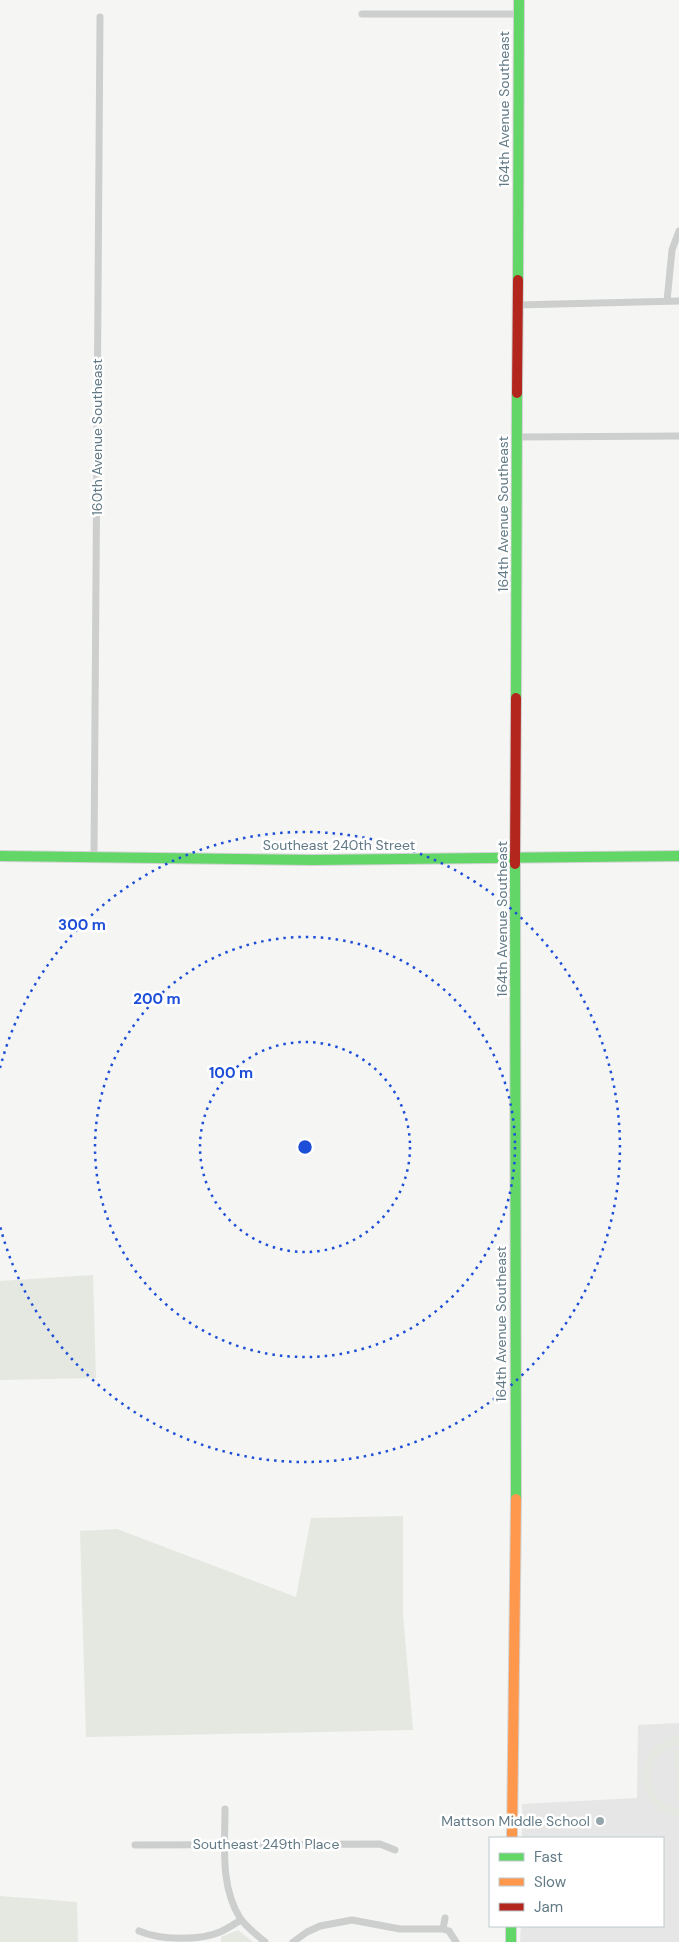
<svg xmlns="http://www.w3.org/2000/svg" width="679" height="1942" font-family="'DM Sans',sans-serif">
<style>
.built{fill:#e5e6e5}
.green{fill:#e5e8e1}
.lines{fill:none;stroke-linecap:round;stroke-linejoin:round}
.fast-casing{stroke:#d1d3d3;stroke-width:12}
.slow-casing{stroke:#d1d3d3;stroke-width:12}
.jam-casing{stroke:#d1d3d3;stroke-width:12}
.street{stroke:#cdcece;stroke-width:7}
.fast{stroke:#63d668;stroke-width:10}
.slow{stroke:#ff974d;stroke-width:10}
.jam{stroke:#b3261e;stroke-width:10}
.ring{fill:none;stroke:#1d4ed8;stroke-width:2.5;stroke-dasharray:2.5 5}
.poi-dot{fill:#95a5ac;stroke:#fff;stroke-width:2}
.labels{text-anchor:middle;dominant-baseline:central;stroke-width:5;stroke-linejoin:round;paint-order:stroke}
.street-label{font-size:14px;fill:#627a86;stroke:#fff}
.poi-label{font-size:14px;fill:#627a86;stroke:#fff;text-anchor:end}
.centre{fill:#1d4ed8;stroke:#fff;stroke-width:2.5}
.ring-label{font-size:15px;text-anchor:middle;font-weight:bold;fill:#1d4ed8;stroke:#fff;stroke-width:5;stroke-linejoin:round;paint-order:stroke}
</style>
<rect width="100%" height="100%" fill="#f5f5f3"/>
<path class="built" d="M679,1723V1942H520L521,1926H663V1838H522V1804L637,1798L638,1725Z"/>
<path class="green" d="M93,1275L96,1378L0,1380V1281Z
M403,1516V1614L413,1730L86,1737L80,1531L117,1529L296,1597L311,1518Z
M675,1736H679V1746C641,1747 640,1804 679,1809V1816C633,1810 632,1749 675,1736Z
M675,1750H679V1803H677Z
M0,1896L77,1902L78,1942H0Z
M238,1930L253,1942H221V1937Z"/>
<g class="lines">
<g class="fast-casing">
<path id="fast" d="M518,280L519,0
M516,698L517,393
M0,856L313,860L679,856
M515,864L516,1499
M511,1926V1942"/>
</g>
<g class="slow-casing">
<path id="slow" d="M512,1838L516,1499"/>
</g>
<g class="jam-casing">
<path id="jam" d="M517,393L518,280
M515,864L516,698"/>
</g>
<path class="street" d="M362,14H519
M667,301L672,250L679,231
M517,305L679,301
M517,437L679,436
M94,857L100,17
M225,1809C225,1846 220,1886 240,1918C246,1927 257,1935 265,1942
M135,1845L380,1844L395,1850
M443,1929L445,1918
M139,1931C160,1940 199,1941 220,1932C227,1929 234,1924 241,1920
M293,1942L307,1932L320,1926L352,1920L400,1929H443L449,1931L456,1942"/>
<use href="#fast" class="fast"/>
<use href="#slow" class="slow"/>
<use href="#jam" class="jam"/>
</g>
<g class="ring">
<circle cx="305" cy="1147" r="105"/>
<circle cx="305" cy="1147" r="210"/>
<path d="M0 1068A315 315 0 1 1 0 1226"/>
</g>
<circle class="poi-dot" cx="600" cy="1821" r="5"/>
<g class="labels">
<g class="street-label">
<text transform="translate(504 109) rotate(-90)">164th Avenue Southeast</text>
<text transform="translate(97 437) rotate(-90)">160th Avenue Southeast</text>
<text transform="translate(503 514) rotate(-90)">164th Avenue Southeast</text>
<text x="339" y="845">Southeast 240th Street</text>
<text transform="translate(502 919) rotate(-90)">164th Avenue Southeast</text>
<text transform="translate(501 1324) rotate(-90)">164th Avenue Southeast</text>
<text x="266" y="1844">Southeast 249th Place</text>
</g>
<g class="poi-label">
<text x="590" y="1821">Mattson Middle School</text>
</g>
</g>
<circle cx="305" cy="1147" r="8" class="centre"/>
<g class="ring-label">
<text x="82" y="930">300 m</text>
<text x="157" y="1004">200 m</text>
<text x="231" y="1078">100 m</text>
</g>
<rect x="489" y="1837" width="175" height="90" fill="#ffffff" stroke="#c0cacf"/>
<rect x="499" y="1853" width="25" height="8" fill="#63d668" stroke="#c0cacf"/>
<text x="534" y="1862" font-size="15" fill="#627a86">Fast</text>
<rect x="499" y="1878" width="25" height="8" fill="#ff974d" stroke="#c0cacf"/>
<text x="534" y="1887" font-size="15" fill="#627a86">Slow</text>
<rect x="499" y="1903" width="25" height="8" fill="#b3261e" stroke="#c0cacf"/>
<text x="534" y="1912" font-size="15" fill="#627a86">Jam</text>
</svg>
